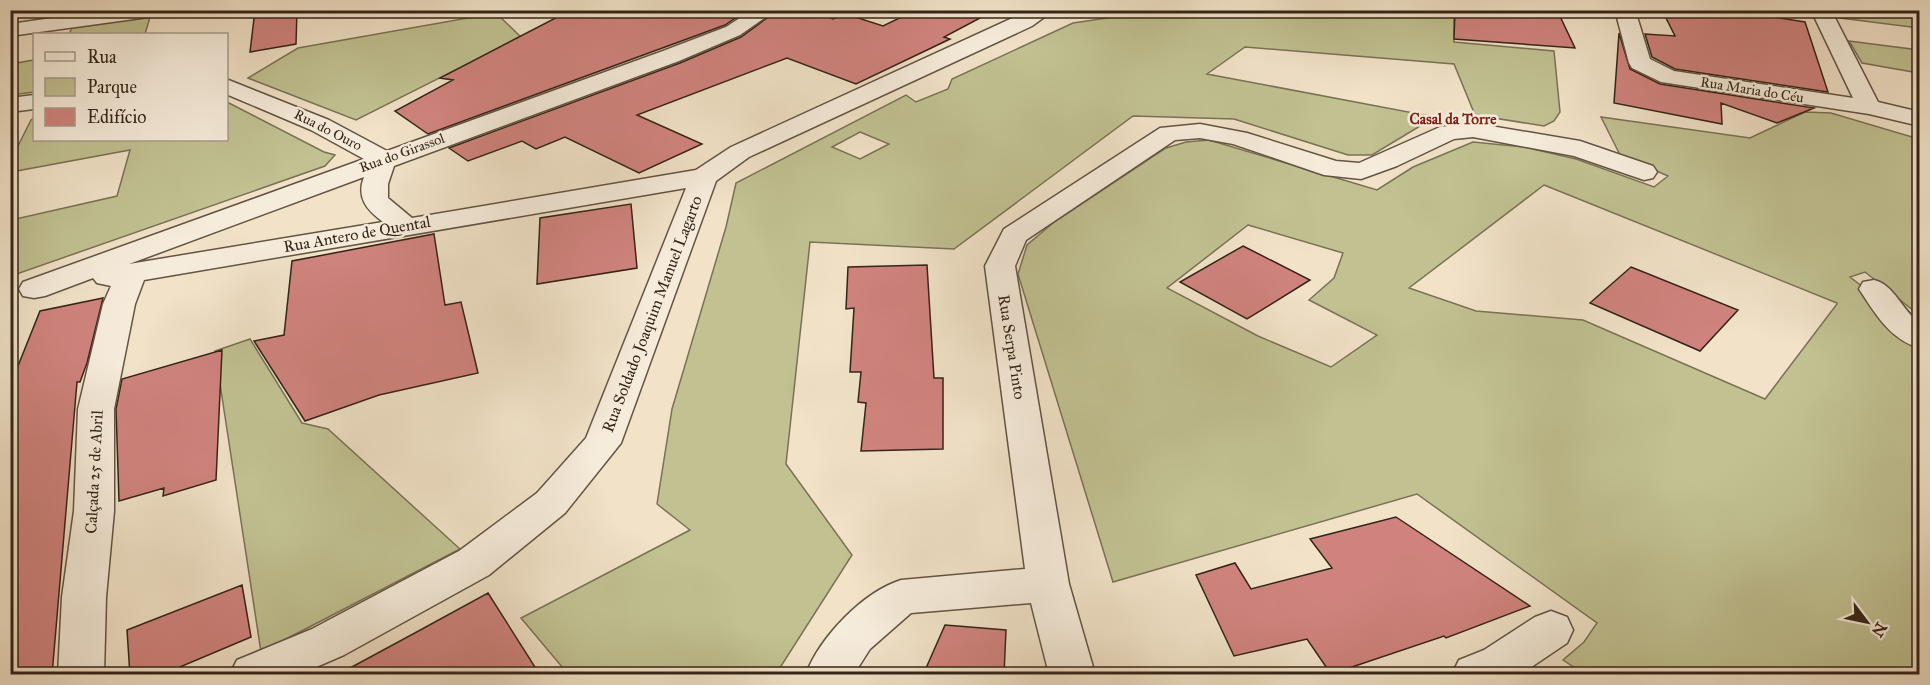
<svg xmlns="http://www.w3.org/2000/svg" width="1930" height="685" font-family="'IM FELL Great Primer',serif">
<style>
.green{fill:#c1c192;stroke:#7a7255;stroke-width:1.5;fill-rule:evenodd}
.building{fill:#d0837e;stroke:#342418;stroke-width:1.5}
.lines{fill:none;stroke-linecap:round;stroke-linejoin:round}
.minor-casing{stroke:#635444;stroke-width:3}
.minor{fill:#f6ecdb;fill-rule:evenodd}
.labels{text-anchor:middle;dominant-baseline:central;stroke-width:5;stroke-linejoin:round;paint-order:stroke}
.far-street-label{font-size:14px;fill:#342418;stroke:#f6ecdb}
.far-neighbourhood-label{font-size:15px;font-weight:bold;fill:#7a1f14;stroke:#f6ecdb}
.street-label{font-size:16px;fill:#342418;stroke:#f6ecdb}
</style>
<rect width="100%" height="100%" fill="#f1e2c8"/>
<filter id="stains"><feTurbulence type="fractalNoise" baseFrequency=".00333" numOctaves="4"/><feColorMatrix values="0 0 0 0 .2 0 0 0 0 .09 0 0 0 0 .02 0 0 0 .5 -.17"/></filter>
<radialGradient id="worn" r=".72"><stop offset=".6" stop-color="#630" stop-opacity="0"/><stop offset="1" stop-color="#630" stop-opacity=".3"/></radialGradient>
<path class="green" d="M1162,10L1454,11V42L1554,51L1560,112L1554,121L1544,126L1475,115L1454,64L1245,47L1207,74L1435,117L1372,155H1348L1234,119L1133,116L954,249L810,242L786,464L852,555L776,674H568L521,618L690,530L657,504L672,409L726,227L736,183L906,95L916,102L948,89L952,79L1073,23ZM860,132L889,144L860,159L832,147Z
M1836,11H1915L1919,19V28L1840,18Z
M496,13L521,37L356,120L248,78L298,48Z
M150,17L145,34H69L72,28Z
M1849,41L1919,50V73L1862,63Z
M34,60V92L11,95V64Z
M227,102L324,152L335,155L325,166L11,276V220L117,196L130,150L11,172V160L31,120L34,118V140H226Z
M1805,112L1831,113L1919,139V315L1865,272L1850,277L1919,330L1920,659L1913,674H1584L1563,660L1584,642L1597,623L1417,494L1113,582L1018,274L1027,245L1053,223L1166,148L1186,142L1209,140L1377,190L1413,167L1473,142L1524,147L1576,159L1654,187L1668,176L1620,155L1601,117L1750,138ZM1544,185L1837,303V304L1765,399L1583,320L1476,311L1409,288ZM1248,225L1343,253L1334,278L1309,300L1377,335L1331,367L1258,336L1167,288Z
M250,339L302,423L328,429L460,549L261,652L215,351Z"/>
<path class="building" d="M255,10H297L296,44L250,52Z
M571,10H747L725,25L428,134L395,111L453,80L440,78Z
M778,10H808L833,19L846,14L883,26L916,10H995L944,37L950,39L856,84L787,58L637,115L702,144L639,173L565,137L536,149L522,141L468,161L449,148L680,63L741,37Z
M1455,10H1557L1575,48L1454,39Z
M1662,10H1728L1805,22L1828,92L1675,69L1652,57L1645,34L1675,36Z
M1619,33L1630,69L1660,84L1814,108L1777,123L1721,103L1722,124L1614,103Z
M631,204L637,268L537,284L540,218Z
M434,234L445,305L461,302L478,373L379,395L305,421L254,341L284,335L292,261Z
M1243,246L1310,280L1247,319L1180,282Z
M927,265L934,378H943V449L861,451L866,403L858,402L861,372H850L854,308L846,309L848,267Z
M1631,267L1738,310L1700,351L1590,303Z
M103,298L87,363L80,382H77L52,675H10V386L40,311Z
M222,350L216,480L163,496L164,488L119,501L116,409L122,379Z
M1396,517L1530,606L1446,638L1444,636L1331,674L1307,639L1234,656L1196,575L1235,563L1251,589L1332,568L1310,539Z
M242,585L251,637L161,675H130L127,630Z
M488,593L540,675H337L413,634Z
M945,625L1006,630L1004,675H923Z"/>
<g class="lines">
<g class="minor-casing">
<path id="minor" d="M109,10H165L163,14L156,16L10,36V24Z
M752,10H776L740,35L679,61L394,166L388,184V198L412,218L696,170L731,147L1030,10H1054L1032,26L749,157L716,181L621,443L565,513L489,575L344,655L300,674H230L237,660L312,629L459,551L537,493L586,438L686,188L144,280L135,304L114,409V511L106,597L104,674H58L62,597L74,511L78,409L103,304L111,286L97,283L93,278L45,296L34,298L23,296L19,289L23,282L364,159L311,130L226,94V79L329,120L387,151L663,51L726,27ZM364,177C356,198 367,210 383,222L129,264Z
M1615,10H1635L1650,59L1674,71L1853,98L1811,10H1831L1878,102L1920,112V126L1869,114L1661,82L1632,68L1629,63Z
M34,95V109L10,112V98Z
M1473,123L1580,141L1653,166L1657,172L1653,178L1644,180L1574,156L1473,137L1454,139L1397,166L1361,179L1324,175L1233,144L1200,138L1175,140L1026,240L1015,266L1069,584L1095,674H1049L1031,603L911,613L870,649L854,674H806C820,637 863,592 901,580L1025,569L985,266L1004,229L1160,128L1200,124L1247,133L1336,161L1359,163L1440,127Z
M1874,280C1895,285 1902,311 1920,323V348C1890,340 1875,313 1859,289L1863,282Z
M1551,611L1567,617L1573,630L1567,643L1521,674H1452L1459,660L1484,650L1535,617Z"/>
</g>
<use href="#minor" class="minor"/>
</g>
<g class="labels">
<g class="far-street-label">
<text transform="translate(1752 90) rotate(9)">Rua Maria do Céu</text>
<text transform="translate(328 130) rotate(27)">Rua do Ouro</text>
<text transform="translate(402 153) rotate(-20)">Rua do Girassol</text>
</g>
<g class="far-neighbourhood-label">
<text x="1453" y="119">Casal da Torre</text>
</g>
<g class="street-label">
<text transform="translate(357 234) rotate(-10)">Rua Antero de Quental</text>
<text transform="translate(652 314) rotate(-69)">Rua Soldado Joaquim Manuel Lagarto</text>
<text transform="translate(1012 347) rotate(81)">Rua Serpa Pinto</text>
<text transform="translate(94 472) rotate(-87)">Calçada 25 de Abril</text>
</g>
</g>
<rect width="1930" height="685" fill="none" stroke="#f1e2c8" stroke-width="36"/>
<rect x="12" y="12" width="1906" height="661" fill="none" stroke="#342418" stroke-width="3"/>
<rect x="18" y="18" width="1894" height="649" fill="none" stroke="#342418" stroke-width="1.5"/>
<rect x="33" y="33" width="195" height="108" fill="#f6ecdb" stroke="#a89c8d" stroke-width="1.5"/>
<rect x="45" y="52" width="30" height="9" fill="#f6ecdb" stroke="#a89c8d" stroke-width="1.5"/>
<text x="87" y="63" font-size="18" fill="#342418">Rua</text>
<rect x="45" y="78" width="30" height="18" fill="#c1c192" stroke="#a89c8d" stroke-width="1.5"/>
<text x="87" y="93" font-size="18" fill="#342418">Parque</text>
<rect x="45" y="108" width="30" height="18" fill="#d0837e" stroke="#a89c8d" stroke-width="1.5"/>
<text x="87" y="123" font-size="18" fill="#342418">Edifício</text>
<g transform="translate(1867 622) rotate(122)" stroke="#f6ecdb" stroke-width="4.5" paint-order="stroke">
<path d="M0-4.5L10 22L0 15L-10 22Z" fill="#342418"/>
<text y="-9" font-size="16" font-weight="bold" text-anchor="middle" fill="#342418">N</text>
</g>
<rect width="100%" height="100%" filter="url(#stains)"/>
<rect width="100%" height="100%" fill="url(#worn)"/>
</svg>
